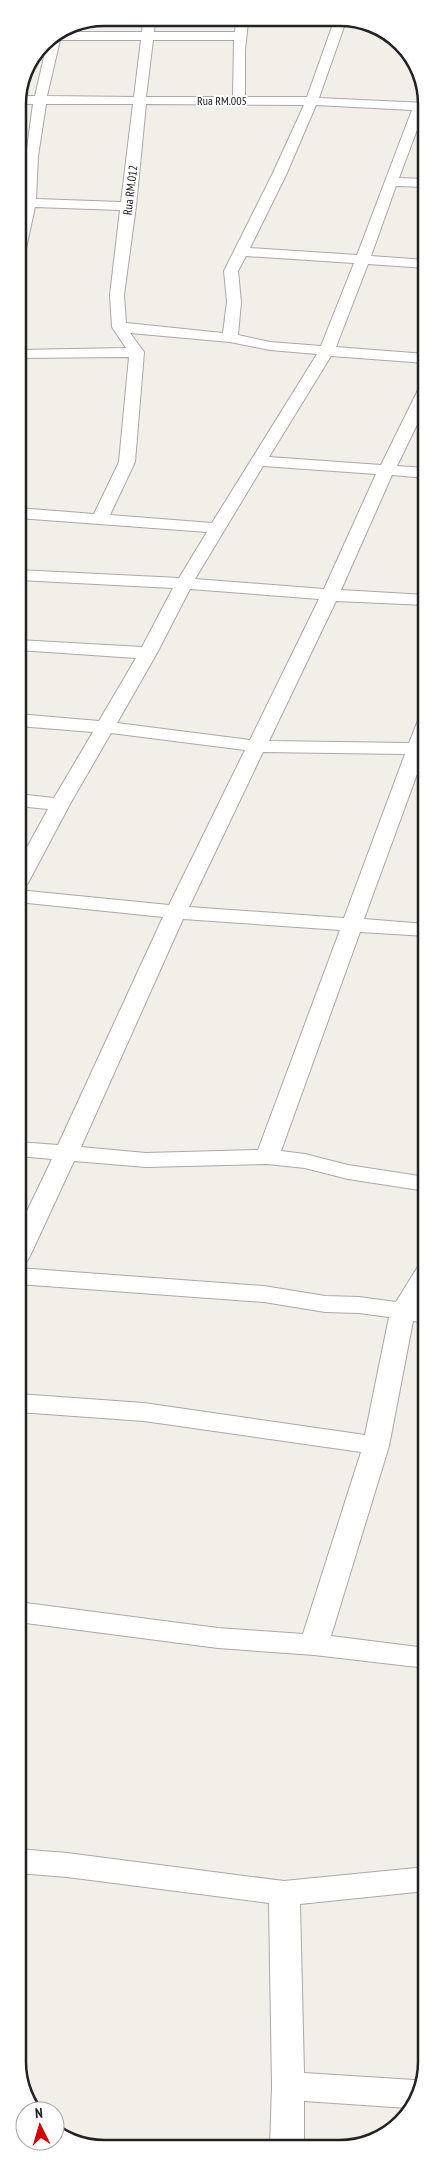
<svg xmlns="http://www.w3.org/2000/svg" width="444" height="2166" font-family="'PT Sans Narrow',sans-serif">
<style>
.lines{fill:none;stroke-linecap:round;stroke-linejoin:round}
.minor-casing{stroke:#a9a9a9;stroke-width:2}
.minor{fill:#fff;fill-rule:evenodd}
.labels{text-anchor:middle;dominant-baseline:central;stroke-width:4;stroke-linejoin:round;paint-order:stroke}
.far-street-label{font-size:12px;fill:#222;stroke:#fff}
.rim{fill:none;stroke:#222;stroke-width:2.5}
</style>
<rect width="100%" height="100%" fill="#f2efe9"/>
<g class="lines">
<g class="minor-casing">
<path id="minor" d="M362,20L369,25L352,24L346,21Z
M334,21H346L319,98L426,103V111H424L399,178L426,179V187L396,186L371,256L426,260V268L368,264L336,347L426,354V363L331,356L269,457L381,465L418,390L421,387L426,385V406L397,466L426,468V478L392,475L341,590L426,595V605L336,601L269,741L409,743L419,718L426,716V755H424L364,919L426,924V936L360,932L281,1151L305,1154L348,1165L426,1177V1191L348,1179L305,1168L267,1164L146,1167L74,1161L30,1256L27,1261L18,1264V1230L52,1159L18,1156V1142L58,1145L163,917L18,902V890L169,905L245,750L111,733L70,804L28,883L25,887L18,889V864L48,809L18,806V794L54,798L93,732L18,726V714L99,721L136,658L18,650V640L142,647L173,588L18,580V570L179,578L207,532L18,518V508L94,514L119,462L129,357L18,358V350L126,348L112,327L110,295L120,210L35,207L25,253L23,256L18,257V224L22,207H18V199H23L26,156L33,104H18L19,96H35L48,40L59,32H142L143,23H155L154,32H235L236,22H248L245,50V97H307ZM60,40H141L134,97L47,96ZM153,40H234L233,97H146ZM46,104H133L121,202L36,199L38,156ZM146,104L304,105L272,175L224,271L227,302L223,333L126,323L124,295L136,206ZM316,105L412,110L357,255L250,248L286,175ZM246,256L354,263L321,346L270,342L238,335L241,302L238,271ZM130,333L230,342L270,350L317,354L212,523L110,515L135,462L144,352ZM263,466L376,474L324,589L195,579ZM190,589L319,599L250,740L117,723L157,653ZM263,752L405,754L344,918L189,907ZM183,919L340,930L258,1150L146,1153L81,1147Z
M426,1266V1294L419,1306L426,1307V1323L413,1321L389,1446L331,1636L426,1648V1668L314,1655L218,1648L18,1622V1602L218,1628L303,1634L361,1452L144,1421L18,1412V1394L144,1403L365,1435L389,1317L359,1313L325,1312L264,1302L18,1284V1268L264,1286L325,1296L359,1297L396,1302L417,1268Z
M18,1849L67,1853L284,1881L426,1867V1891L300,1904L304,2073L414,2080L420,2082L408,2108L304,2101V2148L270,2147L272,2086L269,1903L67,1877L18,1873Z"/>
</g>
<use href="#minor" class="minor"/>
</g>
<g class="labels">
<g class="far-street-label">
<text x="222" y="100">Rua RM.005</text>
<text transform="translate(130 190) rotate(-83)">Rua RM.012</text>
</g>
</g>
<path d="M0 0H444V2166H0ZM104 26H340A78 78 0 0 1 418 104V2062A78 78 0 0 1 340 2140H104A78 78 0 0 1 26 2062V104A78 78 0 0 1 104 26Z" fill="#fff" fill-rule="evenodd"/>
<path class="rim" d="M104 26H340A78 78 0 0 1 418 104V2062A78 78 0 0 1 340 2140H104A78 78 0 0 1 26 2062V104A78 78 0 0 1 104 26Z"/>
<g transform="translate(40 2126) rotate(355)"><circle r="24" fill="#ffffff" stroke="#a7a7a7"/>
<path d="M0-4L9 19L0 12L-9 19Z" fill="#d40000"/>
<text y="-8" font-size="14" font-weight="bold" text-anchor="middle" fill="#222222">N</text>
</g>
</svg>
